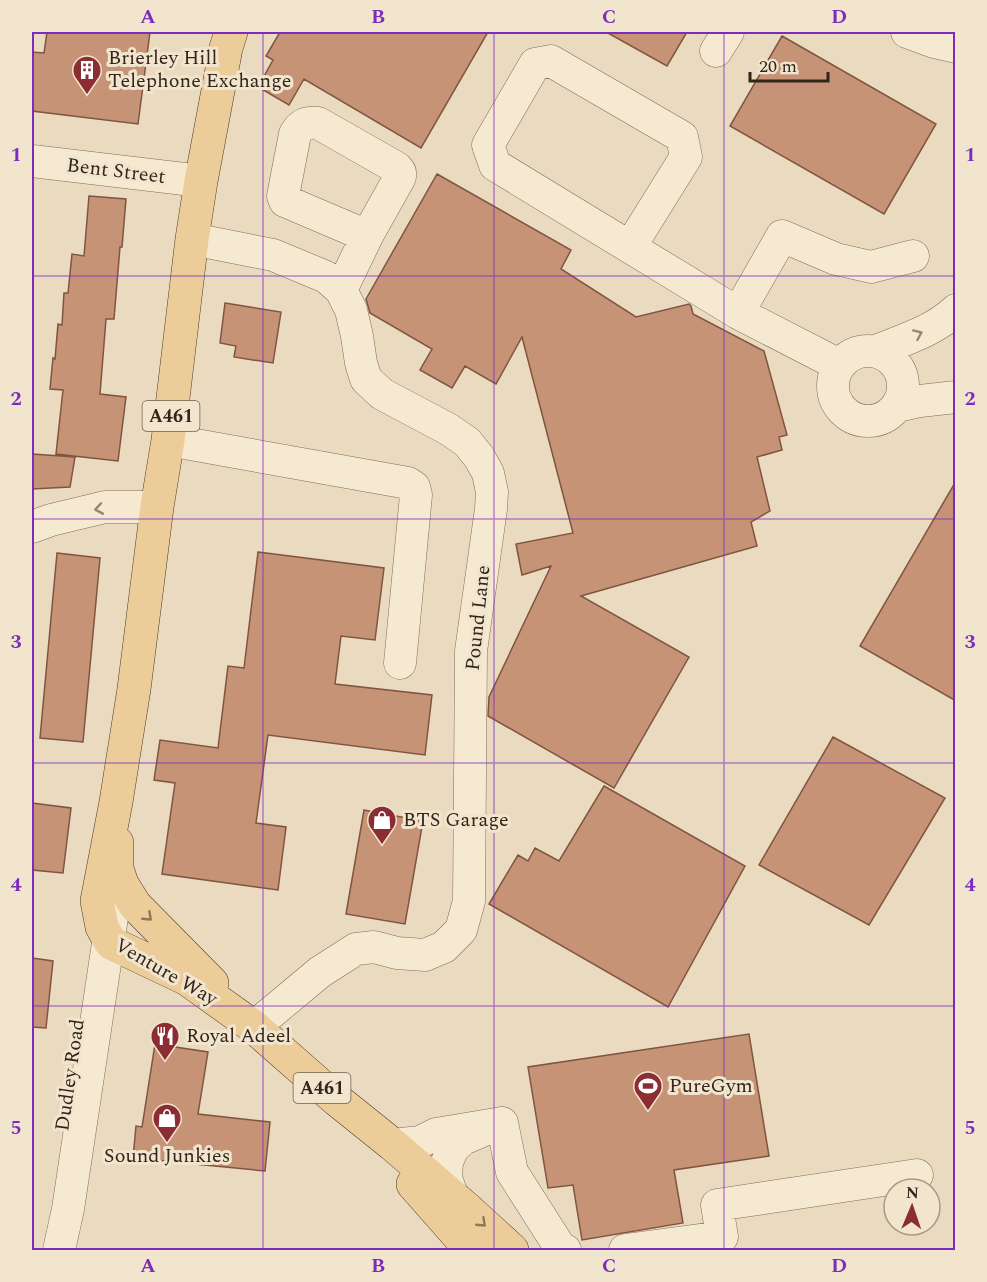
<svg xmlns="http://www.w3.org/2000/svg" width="987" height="1282" font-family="Spectral,serif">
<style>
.building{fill:#c69377;stroke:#7f5540;stroke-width:1.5}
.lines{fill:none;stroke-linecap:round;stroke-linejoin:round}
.minor-casing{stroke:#816c59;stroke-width:33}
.major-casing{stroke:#4f3b2d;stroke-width:34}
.minor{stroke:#f6e9d1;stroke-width:32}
.major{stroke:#eccc98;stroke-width:33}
.oneway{stroke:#948776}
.oneway2{stroke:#8f785a}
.grid{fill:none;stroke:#7b2cbf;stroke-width:1.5;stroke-opacity:0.55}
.labels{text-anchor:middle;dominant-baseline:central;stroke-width:6;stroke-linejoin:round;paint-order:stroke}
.shield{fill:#f2e5ce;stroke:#6c5f51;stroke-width:1.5}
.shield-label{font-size:18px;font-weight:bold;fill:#32251c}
.poi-label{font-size:20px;fill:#32251c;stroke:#f2e5ce;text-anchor:start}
.street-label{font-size:20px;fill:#32251c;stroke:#f2e5ce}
.neatline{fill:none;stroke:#7b2cbf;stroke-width:2}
.grid-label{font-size:20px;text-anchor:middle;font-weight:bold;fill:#7b2cbf}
</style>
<rect width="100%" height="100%" fill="#eadabf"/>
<path class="building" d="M47,32H150L138,124L32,111V52L44,53Z
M280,32H488L421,148L304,79L289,105L258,87L273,60L266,56Z
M606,32H687L667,66Z
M782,36L936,124L884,214L730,126Z
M437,174L571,250L561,269L636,317L689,304L691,306L693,314L764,351L787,435L779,437L782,450L757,457L770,511L751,522L757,546L581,596L689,657L614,788L488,716L489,697L551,566L522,575L516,544L573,533L522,337L496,384L465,366L452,388L420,370L432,349L370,313L366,299Z
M89,196L126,199L122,247H120L114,319H106L100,394L126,397L118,461L56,454L63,390L50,389L53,358L55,359L58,324L62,325L64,293H68L72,254L84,256Z
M225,303L281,312L273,363L234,357L236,346L220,343Z
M32,454L75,457L70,487L32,489Z
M956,481V701L860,646Z
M258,552L384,568L375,640L341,636L335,684L432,695L425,755L268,735L256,823L286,827L278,890L162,874L175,783L154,780L160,740L218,748L228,666L244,668Z
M57,553L100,558L83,742L40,738Z
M833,737L945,798L869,925L759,865Z
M604,786L745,866L668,1007L489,904L518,855L528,861L535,848L559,861Z
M32,803L71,808L63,873L32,870Z
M364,810L423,821L405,924L346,914Z
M32,958L53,961L46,1028L32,1027Z
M749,1034L769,1156L674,1170L683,1223L582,1240L573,1185L548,1188L528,1067Z
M155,1044L208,1052L198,1114L270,1122L265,1171L133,1158L136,1126L142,1127Z"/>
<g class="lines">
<g class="minor-casing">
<path id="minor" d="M907,32L934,42L956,47
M716,51L728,32
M32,161L201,181
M192,239L273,255L326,277L341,290L351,310L357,336L361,363L366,379L382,394L448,429L467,442L479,457L488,473L492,492L491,509L471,651L469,901L461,930L444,947L425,955L397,953L374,947L356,949L320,972L254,1027
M630,247L686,157L682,137L551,61L535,64L488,145L495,165L738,313L839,365
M341,290L367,236L400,177V172L397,168L318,123C306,122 301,124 295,134L283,196L285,201L367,236
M738,313L782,236L836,259L871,267L913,256
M833 386a35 35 0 1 1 70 0a35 35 0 1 1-70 0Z
M876,351C903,340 934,331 956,310
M898,406L920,401L956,397
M168,440L408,483L414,487L416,495L400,663
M32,527L51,520L105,507H157
M502,1123L512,1172L561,1249L565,1250
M393,1145L420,1142L436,1134L502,1123
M452,1195L446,1178L447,1162L453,1148L463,1139L484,1130
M59,1250L68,1209L112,917
M625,1250L722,1237L717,1205L917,1175"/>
</g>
<g class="major-casing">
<path id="major" d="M231,32L226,48L201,181L192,239L168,440L157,507L134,689L116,802L97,901L102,927L111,943L187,979L254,1027L337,1100L393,1145L466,1208L512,1250
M117,843V869L122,884L135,905L212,983
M413,1184L471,1250"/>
</g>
<use href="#minor" class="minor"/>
<use href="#major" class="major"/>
</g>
<defs><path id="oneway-chevron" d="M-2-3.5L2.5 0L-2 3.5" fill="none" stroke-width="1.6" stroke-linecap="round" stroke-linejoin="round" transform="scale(1.5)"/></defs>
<g class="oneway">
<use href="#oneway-chevron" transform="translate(918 334) rotate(-24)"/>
<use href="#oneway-chevron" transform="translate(99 509) rotate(170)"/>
</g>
<g class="oneway2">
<use href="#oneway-chevron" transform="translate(148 917) rotate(43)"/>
<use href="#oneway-chevron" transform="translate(482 1223) rotate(43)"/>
</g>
<path class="grid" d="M263,32V1250M494,32V1250M724,32V1250M32,276H956M32,519H956M32,763H956M32,1006H956"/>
<defs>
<g id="building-pin" transform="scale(1.5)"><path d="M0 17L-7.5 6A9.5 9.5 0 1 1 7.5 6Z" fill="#8c2d34" stroke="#f2e5ce"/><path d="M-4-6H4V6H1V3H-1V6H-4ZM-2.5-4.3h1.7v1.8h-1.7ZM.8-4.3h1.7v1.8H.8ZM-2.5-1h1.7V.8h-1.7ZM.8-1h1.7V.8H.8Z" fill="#fff"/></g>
<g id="shop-pin" transform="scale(1.5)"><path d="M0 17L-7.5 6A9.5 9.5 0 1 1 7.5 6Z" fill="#8c2d34" stroke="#f2e5ce"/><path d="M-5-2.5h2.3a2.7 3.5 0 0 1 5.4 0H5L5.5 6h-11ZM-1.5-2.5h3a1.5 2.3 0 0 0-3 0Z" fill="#fff"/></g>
<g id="restaurant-pin" transform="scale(1.5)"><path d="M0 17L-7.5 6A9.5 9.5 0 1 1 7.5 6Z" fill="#8c2d34" stroke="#f2e5ce"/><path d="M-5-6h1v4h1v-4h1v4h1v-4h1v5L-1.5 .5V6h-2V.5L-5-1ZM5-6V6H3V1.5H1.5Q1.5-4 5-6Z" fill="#fff"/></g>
<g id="stadium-pin" transform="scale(1.5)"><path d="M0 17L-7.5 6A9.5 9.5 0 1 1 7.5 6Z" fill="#8c2d34" stroke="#f2e5ce"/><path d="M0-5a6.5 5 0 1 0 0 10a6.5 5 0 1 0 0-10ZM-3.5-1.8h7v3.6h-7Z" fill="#fff"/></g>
</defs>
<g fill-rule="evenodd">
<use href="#building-pin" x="87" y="70"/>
<use href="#shop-pin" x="382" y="820"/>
<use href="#restaurant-pin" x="165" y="1036"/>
<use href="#stadium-pin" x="648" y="1086"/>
<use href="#shop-pin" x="167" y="1118"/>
</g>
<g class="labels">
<g class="shield">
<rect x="142.5" y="401" width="57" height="30" rx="4.5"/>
<rect x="293.5" y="1073" width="57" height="30" rx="4.5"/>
</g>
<g class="shield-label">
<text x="171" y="416">A461</text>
<text x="322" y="1088">A461</text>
</g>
<g class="poi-label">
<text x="108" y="58">Brierley Hill<tspan x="108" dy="23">Telephone Exchange</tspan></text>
<text x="403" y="820">BTS Garage</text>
<text x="186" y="1036">Royal Adeel</text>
<text x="669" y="1086">PureGym</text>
<text x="167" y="1156" text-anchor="middle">Sound Junkies</text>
</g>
<g class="street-label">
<text transform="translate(116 171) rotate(7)">Bent Street</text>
<text transform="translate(478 618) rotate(-84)">Pound Lane</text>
<text transform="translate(166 972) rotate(30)">Venture Way</text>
<text transform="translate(70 1075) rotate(-82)">Dudley Road</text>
</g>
</g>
<rect width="987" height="1282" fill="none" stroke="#f2e5ce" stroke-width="66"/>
<g transform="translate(912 1207) rotate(2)"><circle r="28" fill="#f2e5ce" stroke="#a59887" stroke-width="1.5"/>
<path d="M0-4.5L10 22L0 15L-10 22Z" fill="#8c2d34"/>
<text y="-9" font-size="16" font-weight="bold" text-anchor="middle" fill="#32251c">N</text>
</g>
<path d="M750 72v9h78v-9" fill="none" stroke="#32251c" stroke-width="3"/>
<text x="759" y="72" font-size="18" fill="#32251c" stroke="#f2e5ce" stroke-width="4.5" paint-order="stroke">20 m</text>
<rect x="33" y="33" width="921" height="1216" class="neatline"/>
<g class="grid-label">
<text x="148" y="23">A</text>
<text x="378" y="23">B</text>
<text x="609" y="23">C</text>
<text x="839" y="23">D</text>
<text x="16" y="161">1</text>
<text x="970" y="161">1</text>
<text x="16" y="405">2</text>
<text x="970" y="405">2</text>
<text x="16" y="648">3</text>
<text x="970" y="648">3</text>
<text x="16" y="891">4</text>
<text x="970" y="891">4</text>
<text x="16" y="1134">5</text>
<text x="970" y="1134">5</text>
<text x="148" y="1272">A</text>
<text x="378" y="1272">B</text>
<text x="609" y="1272">C</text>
<text x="839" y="1272">D</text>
</g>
</svg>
